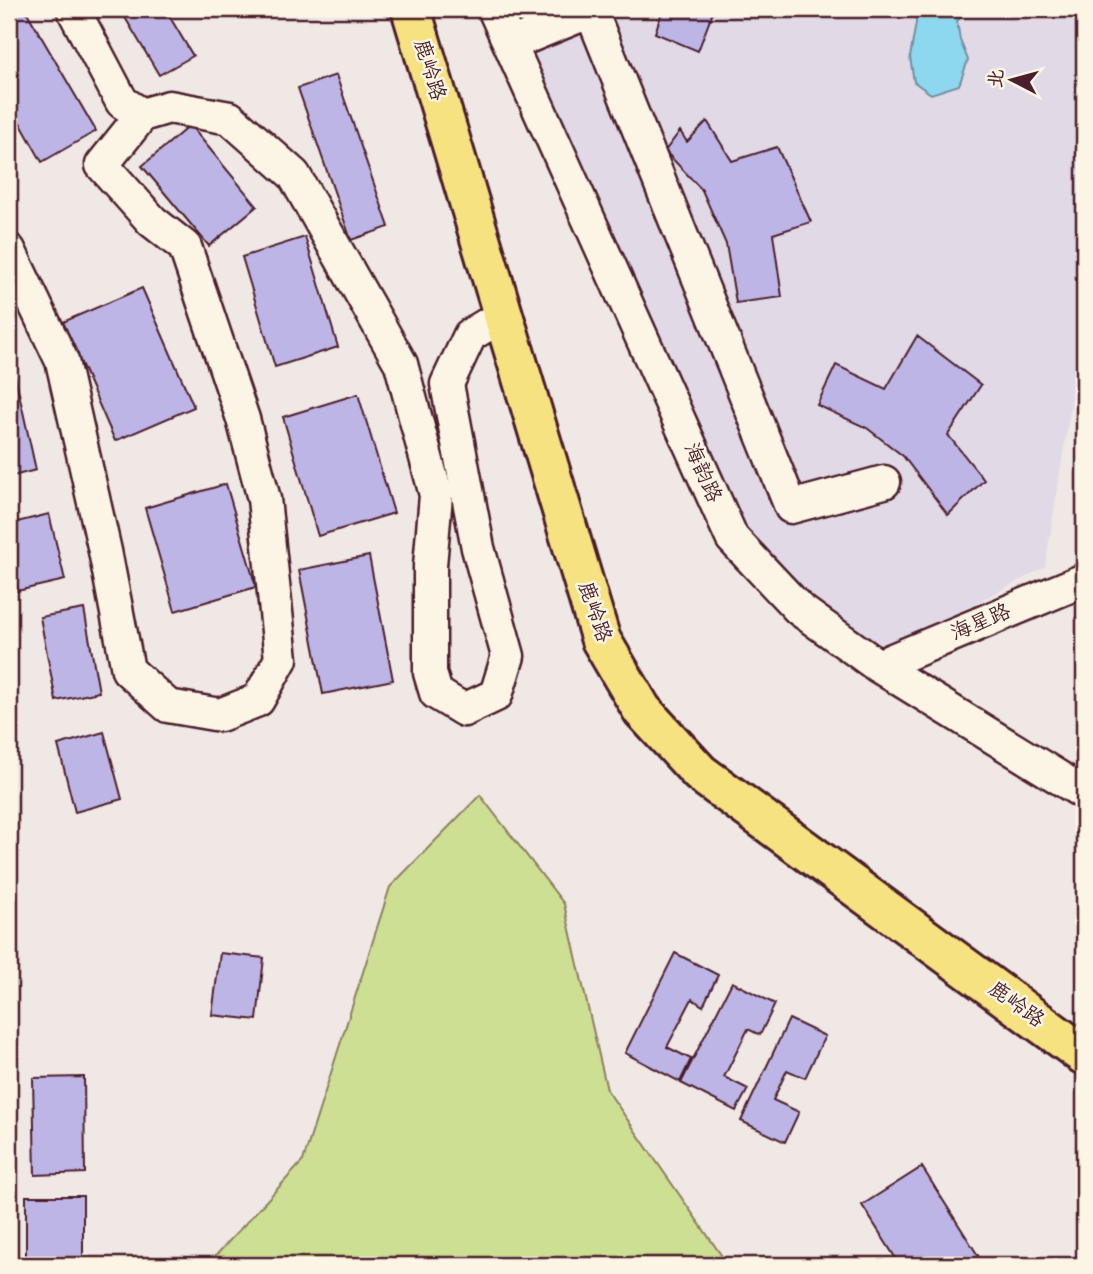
<svg xmlns="http://www.w3.org/2000/svg" width="1093" height="1274" font-family="Kalam,'LXGW WenKai TC',sans-serif">
<style>
.built{fill:#e1d9e6}
.green{fill:#cddf93;stroke:#8c7f5f;stroke-width:2}
.water{fill:#8dd8ee;stroke:#728ea0;stroke-width:2}
.building{fill:#beb5e7;stroke:#4a1f2b;stroke-width:2}
.lines{fill:none;stroke-linecap:round;stroke-linejoin:round}
.minor-casing{stroke:#4a1f2b;stroke-width:37}
.major-casing{stroke:#4a1f2b;stroke-width:44}
.minor{stroke:#fcf5e5;stroke-width:32}
.major{stroke:#f7e281;stroke-width:38}
.labels{text-anchor:middle;dominant-baseline:central;stroke-width:5;stroke-linejoin:round;paint-order:stroke}
.street-label{font-size:21px;fill:#4a1f2b;stroke:#fcf5e5}
</style>
<rect width="100%" height="100%" fill="#f0e8e5"/>
<filter id="ink" filterUnits="userSpaceOnUse"><feTurbulence type="fractalNoise" baseFrequency=".0143" numOctaves="2"/><feDisplacementMap in="SourceGraphic" scale="14" xChannelSelector="R" yChannelSelector="G"/><feConvolveMatrix kernelMatrix="1 2 1 2 8 2 1 2 1" color-interpolation-filters="sRGB"/></filter>
<g filter="url(#ink)">
<path class="built" d="M510,9H1076L1084,45V323L1045,567L885,651L801,604L732,534Z"/>
<path class="green" d="M480,795L564,904L607,1090L728,1265H207L303,1161L390,887Z"/>
<path class="water" d="M916,9H968L957,21L960,40L968,60L959,85L931,94L914,82L910,57L916,23Z"/>
<path class="building" d="M9,9H25L96,131L42,162L9,103Z
M120,9H165L193,56L159,75Z
M663,9H714L698,51L655,33Z
M336,75L389,227L351,240L298,88Z
M707,121L732,161L777,147L811,222L773,234L782,297L736,303L726,244L702,190L665,151L680,131L687,142Z
M190,125L257,206L209,246L142,166Z
M305,237L338,347L275,367L242,257Z
M142,288L194,407L115,441L63,322Z
M917,336L981,385L948,435L984,480L948,515L903,456L867,428L817,405L836,365L886,389Z
M14,371L36,470L9,477V372Z
M358,394L394,513L318,536L283,417Z
M226,484L256,587L175,611L145,508Z
M49,514L65,580L17,591L9,557V524Z
M369,556L393,680L323,694L299,570Z
M84,609L99,692L56,701L40,617Z
M104,732L122,799L75,812L58,745Z
M220,953L264,958L257,1020L212,1015Z
M675,953L718,975L703,1006L692,999L667,1047L691,1059L680,1082L625,1053Z
M732,982L775,1004L760,1035L748,1029L724,1077L748,1089L736,1111L681,1083Z
M789,1019L825,1036L805,1078L787,1070L773,1100L799,1112L785,1142L741,1121Z
M84,1077L85,1173L35,1175L33,1078Z
M922,1167L984,1265H900L862,1205Z
M26,1196H83V1265H26Z"/>
<g class="lines">
<g class="minor-casing">
<path id="minor" d="M73,9L122,102L142,115L169,107L230,118L294,175L401,364L436,495L430,566V673L436,693L464,710L496,695L508,656L478,548L447,384L470,335L503,315
M494,9L732,538L799,609L878,666L1084,793
M591,11L791,507L884,482
M510,44L591,11V9
M9,250L62,361L105,551L128,670L168,706L220,715L258,700L281,659L264,499L243,419L185,247L152,221L102,165L142,115
M878,666L1084,580"/>
</g>
<g class="major-casing">
<path id="major" d="M411,9L601,640L642,710L700,773L1084,1055"/>
</g>
<use href="#minor" class="minor"/>
<use href="#major" class="major"/>
</g>
</g>
<g class="labels">
<g class="street-label">
<text transform="translate(429 70) rotate(73)">鹿岭路</text>
<text transform="translate(702 473) rotate(66)">海韵路</text>
<text transform="translate(594 612) rotate(71)">鹿岭路</text>
<text transform="translate(981 623) rotate(-23)">海星路</text>
<text transform="translate(1016 1005) rotate(36)">鹿岭路</text>
</g>
</g>
<rect width="1093" height="1274" fill="none" stroke="#fcf5e5" stroke-width="35"/>
<rect x="18" y="18" width="1058" height="1239" fill="none" stroke="#4a1f2b" stroke-width="2.5" filter="url(#ink)"/>
<g transform="translate(1012 80) rotate(276)" stroke="#fcf5e5" stroke-width="5" paint-order="stroke">
<path d="M0-5L12 26L0 18L-12 26Z" fill="#4a1f2b"/>
<text y="-10" font-size="19" font-weight="bold" text-anchor="middle" fill="#4a1f2b">北</text>
</g>
</svg>
